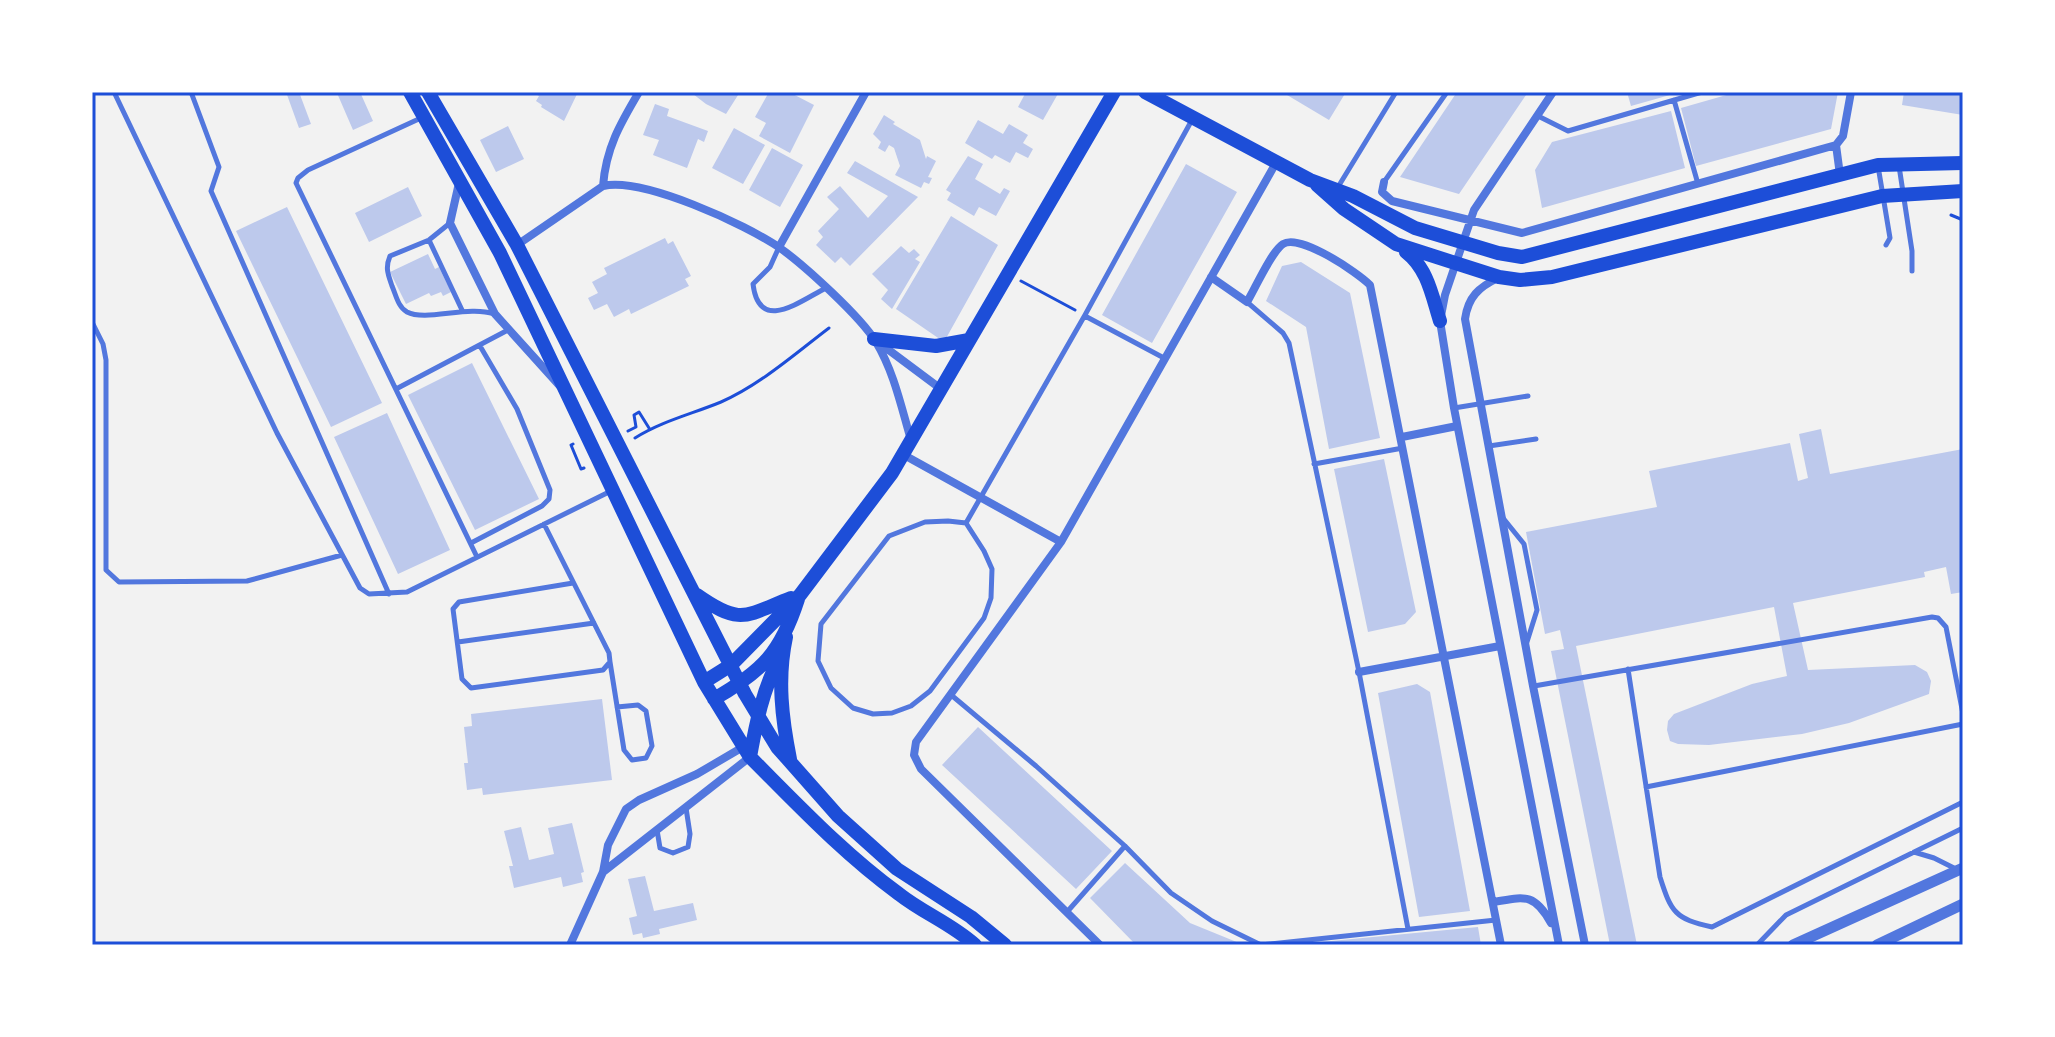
<svg xmlns="http://www.w3.org/2000/svg" width="2055" height="1037" font-family="Karla,sans-serif">
<style>
.building{fill:#bdc9ec}
.lines{fill:none;stroke-linecap:round;stroke-linejoin:round}
.path{stroke:#1d4ed8;stroke-width:3}
.service{stroke:#5277de;stroke-width:5}
.minor{stroke:#5277de;stroke-width:8}
.tertiary{stroke:#5277de;stroke-width:11}
.primary{stroke:#1d4ed8;stroke-width:14}
.neatline{fill:none;stroke:#1d4ed8;stroke-width:3}
</style>
<rect width="100%" height="100%" fill="#f2f2f2"/>
<path class="building" d="M286,92H299L311,124L299,128Z
M339,92H360L373,121L353,130L337,93Z
M532,92H578L564,121L541,107L542,105L536,101L539,96Z
M695,92H740L726,114L706,104L693,94Z
M769,92H789L814,105L790,153L759,136L766,123L755,117Z
M1026,92H1059L1043,120L1018,107Z
M1282,92H1346L1329,120Z
M1457,92H1528L1459,194L1400,177Z
M1627,92H1677V93L1631,106Z
M1737,92H1838L1831,129L1696,166L1681,108Z
M1904,92H1963V115L1902,105Z
M655,104L669,109L667,116L708,131L704,142L698,139L687,168L653,155L659,140L643,135Z
M1671,111L1685,168L1542,208L1535,170L1552,142Z
M884,115L895,122L893,124L920,140L926,159L927,156L936,161L928,177L932,178L929,184L924,182L921,188L895,175L900,166L894,148L889,145L885,152L878,148L881,142L873,134Z
M978,120L1003,134L1009,124L1028,135L1023,143L1033,149L1028,158L1016,152L1010,163L995,155L992,159L965,143Z
M508,126L524,159L496,172L480,140Z
M734,128L765,145L743,184L712,168Z
M772,148L803,165L780,207L749,190Z
M968,156L983,164L975,179L1000,194L1004,188L1010,191L996,216L979,207L974,216L947,200L951,193L946,190Z
M855,161L918,197L850,266L841,257L835,263L816,245L823,237L818,231L839,209L827,197L840,186L868,218L888,196L847,173Z
M1186,164L1237,192L1152,343L1102,315Z
M408,187L422,216L369,242L355,213Z
M287,207L382,403L331,427L236,231Z
M951,216L998,245L944,342L896,309Z
M665,238L668,244L673,241L691,276L685,279L689,286L631,314L629,309L614,317L607,304L594,310L588,298L598,293L592,282L607,274L604,268Z
M901,246L909,253L914,249L920,255L915,259L920,262L892,309L881,299L888,290L872,274Z
M428,254L435,269L439,267L451,292L443,296L441,292L431,296L429,293L406,304L390,272Z
M1301,262L1350,293L1380,438L1329,449L1306,327L1266,301L1282,266Z
M472,363L539,499L475,530L408,395Z
M387,413L450,550L398,574L334,437Z
M1821,429L1830,474L1963,449V592L1951,594L1946,567L1924,572L1925,577L1793,603L1808,670L1915,665L1927,672L1931,681L1929,694L1849,723L1802,734L1709,745L1678,744L1670,741L1667,730L1668,721L1674,714L1752,684L1787,676L1774,607L1576,646L1637,945H1610L1551,651L1564,649L1560,630L1545,634L1526,532L1657,507L1649,471L1790,443L1798,481L1808,478L1799,434Z
M1384,459L1416,612L1405,624L1368,632L1334,469Z
M1417,684L1430,692L1470,911L1419,917L1378,693Z
M602,699L612,780L483,795L482,788L467,790L464,763H468L464,727L472,726L471,714Z
M978,727L1112,851L1076,889L942,765Z
M572,823L584,872L581,873L583,882L563,887L561,877L514,888L509,866H513L504,831L521,827L529,860L554,854L548,828Z
M1125,863L1190,923L1244,945H1136L1090,898Z
M645,876L654,911L693,903L697,920L659,929L660,934L643,938L642,933L633,935L629,918L637,916L628,879Z
M1478,927L1481,945H1310V943Z"/>
<g class="lines">
<path class="path" d="M1951,215L1963,220
M1021,281L1075,310
M628,431L636,427L634,415L639,412L649,428
M635,438C662,421 692,414 721,402C760,385 796,353 829,328
M573,444L571,445L581,469L584,468"/>
<path class="service" d="M114,92L277,433L360,588L369,594L407,592L611,491
M191,92L219,167L211,191L389,594
M1674,100L1698,184
M1538,116L1568,131L1702,92
M421,118L308,170L298,178L296,183L477,557
M1878,166L1890,238L1886,245
M1899,166L1912,251V271
M1384,182L1447,92
M1338,187L1396,92
M450,223L429,240L390,256C385,268 388,274 392,286C396,295 398,307 407,312C426,322 468,305 494,314
M429,240L462,310
M779,247L770,267L753,284C759,334 800,301 826,288
M1247,302L1283,333L1289,343L1359,672L1408,929
M1085,316L1164,358
M92,322L103,344L106,360V570L119,582L247,581L342,555
M396,389L508,330
M1454,408L1528,396
M1489,446L1536,439
M1314,464L1403,448
M1503,518L1524,544L1537,610L1526,645
M948,521L966,523L984,551L992,569L991,598L984,618L930,691L911,706L892,713L873,714L853,708L831,688L818,661L821,624L889,536L925,522Z
M966,523L1085,315L1193,118
M544,524L609,653L610,662L603,670L471,688L462,679L453,609L459,602L573,583
M471,543L542,506L549,499L550,490L517,409L480,346
M458,642L594,623
M610,662L624,750L632,760L646,758L652,746L646,711L638,705L617,707
M1628,669L1660,877C1671,912 1675,919 1712,927L1963,802
M1534,686L1932,617L1938,618L1946,627L1963,714
M950,694L1036,766L1125,846L1171,893L1212,921L1261,945L1496,920
M1646,787L1963,724
M657,830L660,848L673,853L688,847L690,834L686,808
M1914,852L1934,858L1956,869
M1067,912L1125,846
M1757,945L1786,915L1963,828"/>
<path class="minor" d="M1553,92L1474,210L1445,295L1440,321L1454,408L1559,945
M1836,145L1843,136L1851,92
M1836,145L1840,175
M1384,182L1382,192L1392,201L1522,233L1836,145
M459,183L450,223L495,314L559,385
M603,186C606,148 620,124 639,92
M517,245L603,186C643,177 745,224 780,248C804,265 861,317 876,342C894,372 901,406 911,440
M779,247L866,92
M1211,277L1247,302C1255,289 1271,252 1283,244C1300,233 1358,273 1370,285L1501,945
M1498,278C1479,287 1468,297 1465,319L1533,686L1585,945
M878,342L941,389
M1402,437L1457,426
M904,455L1061,542
M1359,672L1500,646
M603,872L750,757
M1493,902C1524,897 1534,892 1551,923
M570,945L603,872L608,845L626,809L639,800L697,774L743,747
M1100,945L921,769L914,755L916,742L1061,542L1277,161"/>
<path class="tertiary" d="M1793,945L1963,868
M1877,945L1963,904"/>
<path class="primary" d="M410,92L500,253L704,682L750,757C798,805 844,854 899,894C923,913 952,924 975,945
M428,92L517,245L745,694L777,747L838,816L897,869L971,917L1005,945
M1145,92L1310,180L1353,196L1415,228L1498,253L1522,257L1878,165L1963,163
M1317,185L1344,209L1396,244L1499,277L1520,280L1552,277L1882,196L1963,191
M1406,252C1428,269 1432,296 1440,321
M874,339L936,346L969,340
M697,595C741,626 745,616 791,598
M786,637C777,679 782,719 790,759
M704,682L731,665L800,595L892,473L1114,92
M714,699C763,671 781,652 798,599
M750,757C756,723 763,689 779,659"/>
</g>
<rect width="2055" height="1037" fill="none" stroke="#ffffff" stroke-width="188"/>
<rect x="94" y="94" width="1867" height="849" class="neatline"/>
</svg>
